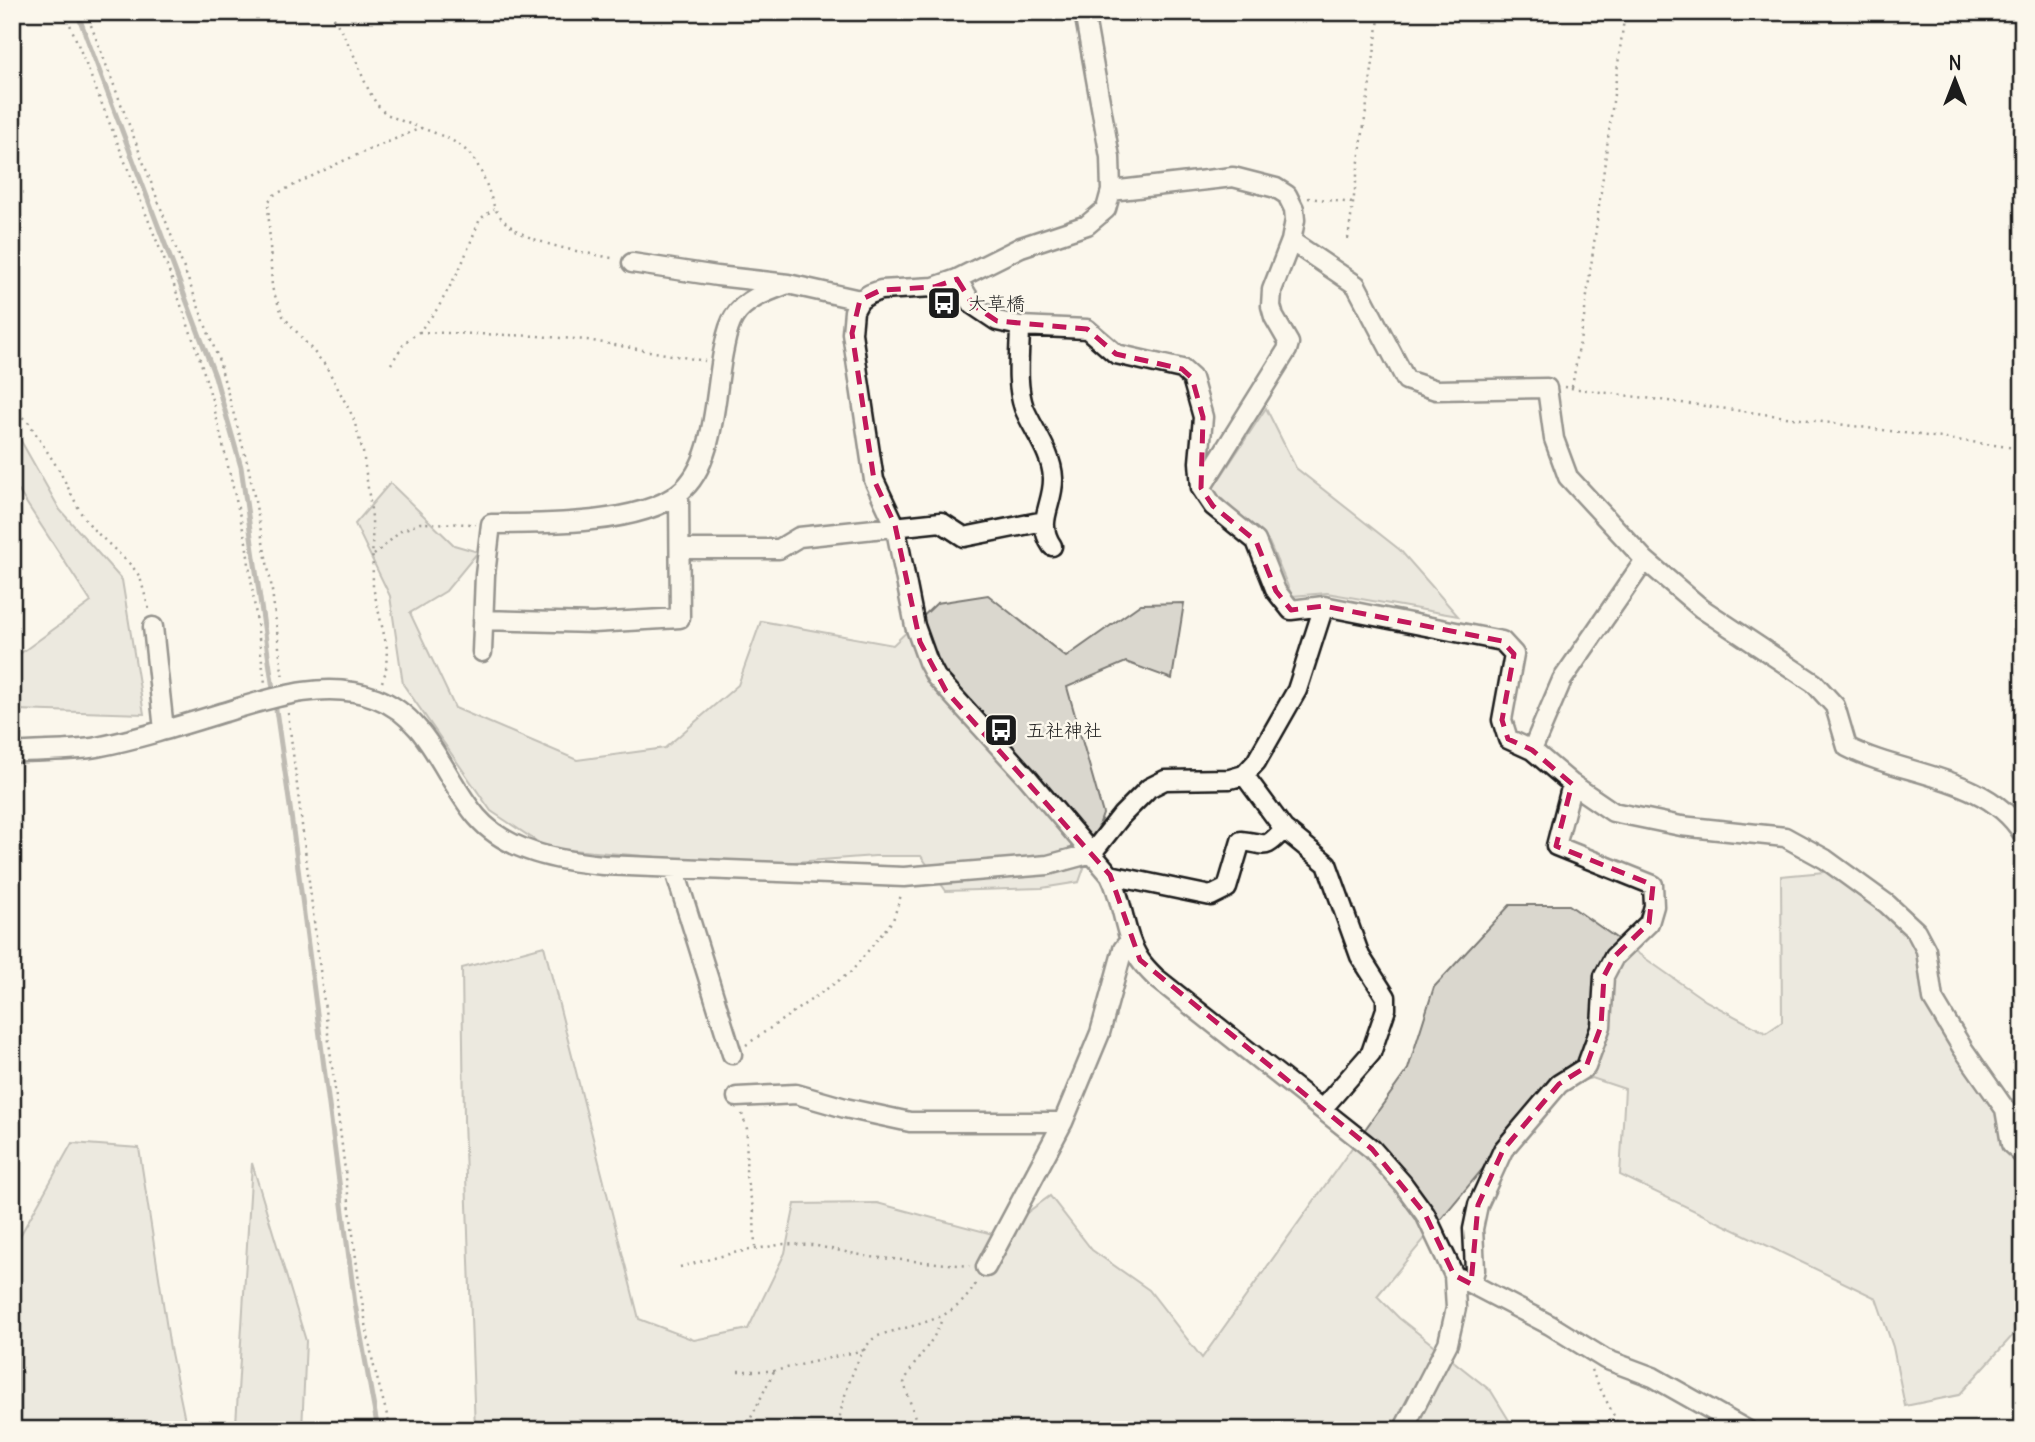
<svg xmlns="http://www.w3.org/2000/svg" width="2035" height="1442" font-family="Delius,'Klee One',sans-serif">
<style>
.green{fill:#dad7ce;stroke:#7b7a75;stroke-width:2}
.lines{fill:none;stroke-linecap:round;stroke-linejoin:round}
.stream{stroke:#74726e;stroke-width:5}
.minor-casing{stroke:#1c1c1c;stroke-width:23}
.path{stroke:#1c1c1c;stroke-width:2.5;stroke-dasharray:2 5;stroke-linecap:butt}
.minor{stroke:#fbf7ec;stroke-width:18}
.marked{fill:none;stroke:#c2185b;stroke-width:5;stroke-dasharray:14 9;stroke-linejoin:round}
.labels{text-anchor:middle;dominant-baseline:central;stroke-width:5;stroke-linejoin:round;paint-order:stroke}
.poi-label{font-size:19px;fill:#1c1c1c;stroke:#fbf7ec;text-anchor:start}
</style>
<rect width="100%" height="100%" fill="#fbf7ec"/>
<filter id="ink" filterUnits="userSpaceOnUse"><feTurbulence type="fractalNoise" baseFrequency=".0143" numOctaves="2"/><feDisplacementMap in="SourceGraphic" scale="14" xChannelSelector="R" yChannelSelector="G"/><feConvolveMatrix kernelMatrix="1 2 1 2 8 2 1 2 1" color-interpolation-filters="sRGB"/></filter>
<g filter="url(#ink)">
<path class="green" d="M1266,408L1296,468L1400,550L1458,616L1327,593L1292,596L1269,542L1212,490Z
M12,425L60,510L122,580L144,714L17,710V656L91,602L18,490H12Z
M390,483L454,545L478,552L446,591L410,613L455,708L577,760L665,748L738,685L761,621L893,645L937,603L988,595L1066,657L1141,604L1184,603L1172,679L1126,662L1067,687L1103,814L1079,882L1042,888L946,891L921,856H875L754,865L547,848L491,811L403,684L390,596L355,524Z
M1846,870L1895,902L1956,1021L2023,1116V1324L1959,1395L1905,1406L1893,1347L1876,1298L1620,1175L1625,1089L1592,1078L1549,1089L1377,1296L1399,1318L1491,1391L1515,1430H475L464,1120L462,968L544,946L639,1319L694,1340L748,1329L785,1253L795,1204L877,1203L996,1235L1050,1196L1092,1250L1149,1290L1202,1358L1408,1069L1434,987L1510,905H1569L1706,1001L1766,1033L1782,1022L1781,876Z
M72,1143L139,1148L170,1348L187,1430H19L16,1243Z
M252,1163L306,1341L302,1430H188L236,1424Z"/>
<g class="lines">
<path class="stream" d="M77,12L215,376L241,467L290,807L355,1304L378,1430"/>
<g class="minor-casing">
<path id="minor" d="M1084,12L1110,157L1111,191L1106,209L1087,225L1021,247L957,279L934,287L881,290L870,294L860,300L854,311L852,333L874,480L895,525L915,626L928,662L936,677L1027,777L1110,875C1124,902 1123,935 1140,960C1144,966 1150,972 1155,977L1372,1149L1403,1184L1425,1214L1454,1275L1456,1308L1448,1343L1403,1430
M1111,191L1233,177L1276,188L1287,195L1294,209L1295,220L1291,241L1272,290L1271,306L1274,317L1289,343L1287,350L1201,488
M1291,241L1356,285L1406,380L1436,390L1547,388L1554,439L1568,477L1645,560L1701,608L1814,683L1835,706L1847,747C1903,776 1987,775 2023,834
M632,263L717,276L788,284L860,300
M957,279L973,305L997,321L1020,326L1087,329L1116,354L1182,369L1192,378L1203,417L1199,462L1201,488L1213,506L1256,541L1276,591L1291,610L1324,606L1502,641L1514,654L1502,720L1508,739L1532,750L1572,784L1613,812L1681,826L1785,837L1825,859L1887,904L1916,931L1926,950L1933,999L1963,1049L2005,1109L2011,1144L2023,1155
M1020,326C1020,352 1015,382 1024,408C1033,430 1052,453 1053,478C1054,505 1035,521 1052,546
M681,549H779L799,537L941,522L964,537L1044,521
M483,620L593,623L680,618L679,494
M153,627L164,730
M482,652L485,575L491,524C540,524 640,525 679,493C717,463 714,392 724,348C726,338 728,326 734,317C745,299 769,291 788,284
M1532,750L1562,680L1645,560
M12,753C40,750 69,752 97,747C137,739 176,727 215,715C266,700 323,678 376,698C429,718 443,777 477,817C507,852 560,861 603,865L904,877L1048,865L1092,853L1122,815L1149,788L1165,780L1230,779L1244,775L1256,762L1297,690L1324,606
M1244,775L1284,829L1327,864L1360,956L1386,997V1009L1371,1053L1322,1109
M674,868L732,1054
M1110,875L1211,896L1227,888L1241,841C1267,843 1263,852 1284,829
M737,1097L796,1094L845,1108L910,1122H1063
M986,1267L1063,1122L1100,1033L1123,949L1130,940
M1460,1278L1550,1325L1605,1359L1653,1377L1747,1430
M1471,1284L1475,1270L1473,1229L1478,1205L1503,1150L1559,1084L1586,1067L1601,1026L1604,976L1614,957L1649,923L1654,906L1653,885L1556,846L1572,784"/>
</g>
<path class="path" d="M65,12L170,274L199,356L213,403L246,542L265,683
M86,12L218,358L248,465L271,583L283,679
M330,12C337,23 343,34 349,45C359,63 369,103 387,114C411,127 439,131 461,146C481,162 486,184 494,206C509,244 581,251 616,259
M1308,198L1353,203
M1348,239L1380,12
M419,332L537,336L587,340L705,361
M391,364L405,342L419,332L438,308L461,266L480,219L494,209
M1564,387L2023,449
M1572,387L1584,318L1625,12
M12,408L29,423L59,470L81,513L93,529L132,566L140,577L149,610
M374,555L401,531L420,523L476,524
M382,682L386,671L387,648L373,587L372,517L363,452L353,417L326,366L283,316L272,288L268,202L274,195L343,161L421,128
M288,713L360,1290L373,1363L391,1430
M746,1045L851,972L893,920L901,895
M742,1114L747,1129L746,1176L754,1212L755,1249
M680,1267L733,1253L784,1244L812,1245L870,1257L970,1266
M1591,1370L1621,1430
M738,1371H774L864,1350
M745,1430L774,1371
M838,1430C839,1408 856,1353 873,1339C880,1334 890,1332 898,1330C934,1320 959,1315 978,1280
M919,1430L904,1383C914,1359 935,1343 942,1318"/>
<use href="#minor" class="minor"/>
</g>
</g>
<path d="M0 0H2035V1442H0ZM957,279L973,305L997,321L1087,329L1116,354L1182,369L1192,378L1203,417L1201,488L1213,506L1256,541L1276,591L1291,610L1324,606L1502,641L1514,654L1502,720L1508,739L1532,750L1572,784L1556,846L1653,885L1649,923L1614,957L1604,976L1601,1026L1586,1067L1559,1084L1503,1150L1478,1205L1471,1284L1454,1275L1425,1214L1372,1149L1140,960L1110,875L946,691L920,642L895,525L874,480L852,333L860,300L881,290L934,287Z" fill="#fbf7ec" fill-opacity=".55" fill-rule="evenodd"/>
<path class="marked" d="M957,279L973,305L997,321L1087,329L1116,354L1182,369L1192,378L1203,417L1201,488L1213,506L1256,541L1276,591L1291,610L1324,606L1502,641L1514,654L1502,720L1508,739L1532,750L1572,784L1556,846L1653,885L1649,923L1614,957L1604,976L1601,1026L1586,1067L1559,1084L1503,1150L1478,1205L1471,1284L1454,1275L1425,1214L1372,1149L1140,960L1110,875L946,691L920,642L895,525L874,480L852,333L860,300L881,290L934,287Z"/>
<defs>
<g id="bus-square" transform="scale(1.75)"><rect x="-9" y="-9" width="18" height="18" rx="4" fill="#1c1c1c" stroke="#fbf7ec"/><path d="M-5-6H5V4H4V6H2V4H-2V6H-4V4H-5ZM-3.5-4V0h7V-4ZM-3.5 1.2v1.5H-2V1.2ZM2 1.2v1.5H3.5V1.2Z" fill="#fff"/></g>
</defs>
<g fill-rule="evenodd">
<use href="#bus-square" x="944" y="303"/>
<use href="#bus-square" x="1001" y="730"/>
</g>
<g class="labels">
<g class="poi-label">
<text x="968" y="303">大草橋</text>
<text x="1026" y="730">五社神社</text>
</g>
</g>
<rect width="2035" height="1442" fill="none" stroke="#fbf7ec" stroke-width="42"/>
<rect x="21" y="21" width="1993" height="1400" fill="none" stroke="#1c1c1c" stroke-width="2.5" filter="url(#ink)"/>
<g transform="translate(1955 80)" stroke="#fbf7ec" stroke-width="5" paint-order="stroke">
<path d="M0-5L12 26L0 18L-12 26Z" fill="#1c1c1c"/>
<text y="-10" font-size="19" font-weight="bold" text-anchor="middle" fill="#1c1c1c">N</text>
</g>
</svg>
